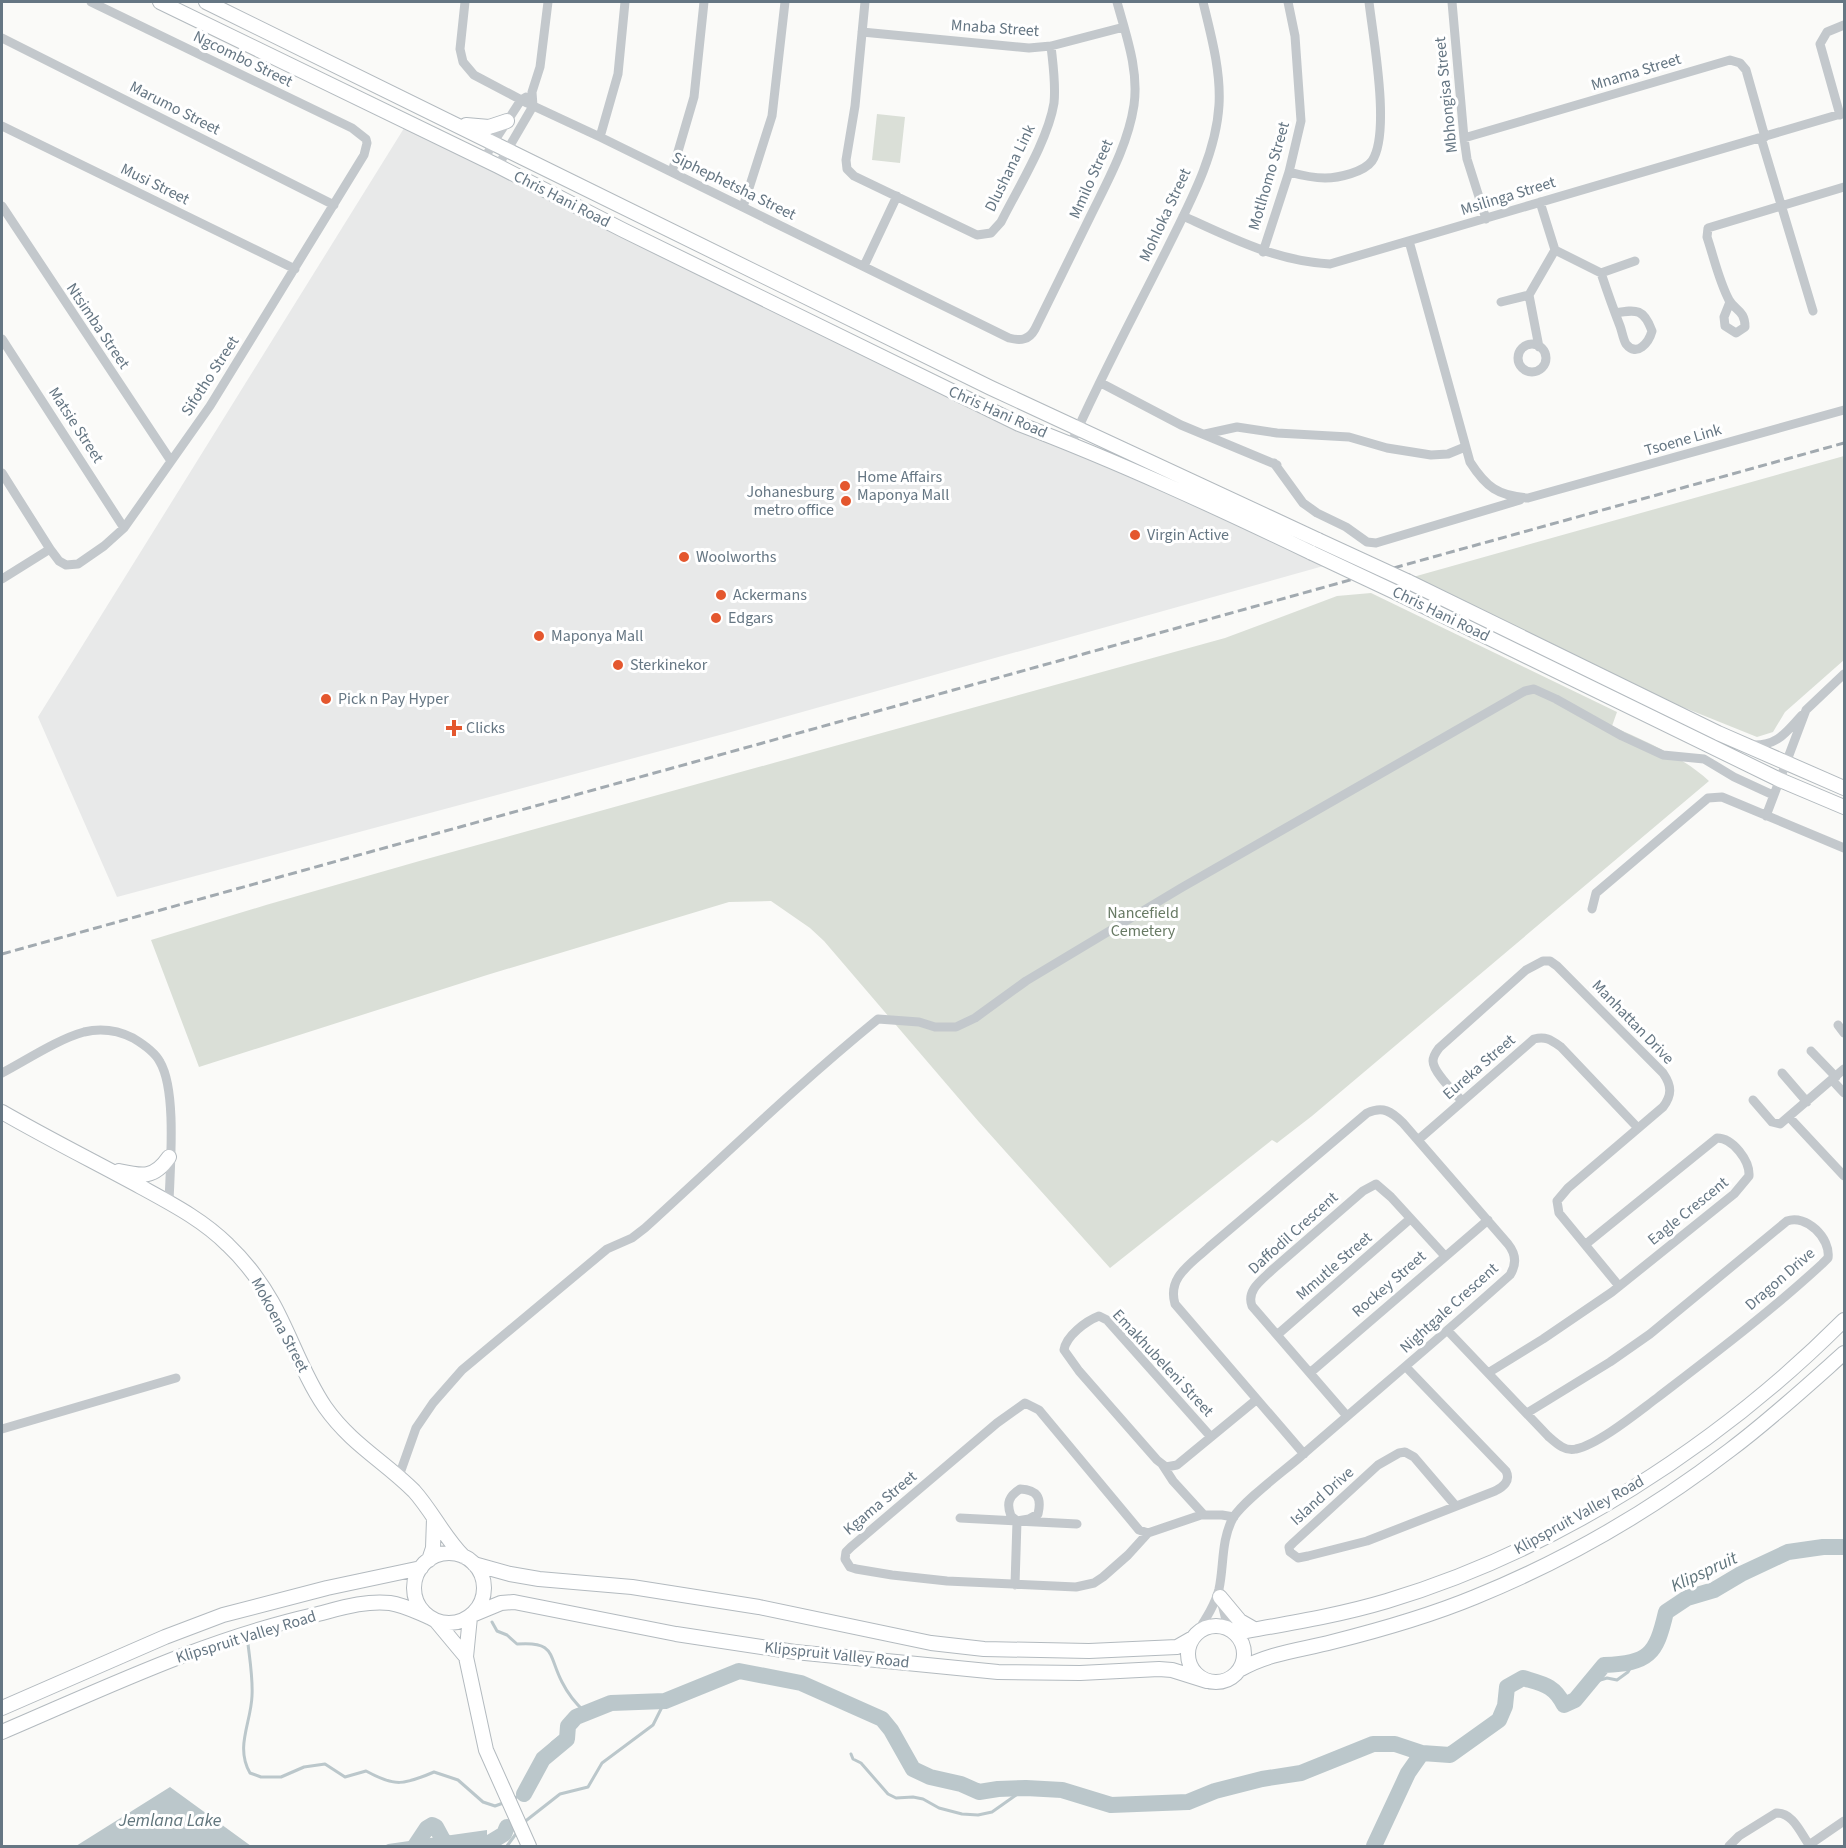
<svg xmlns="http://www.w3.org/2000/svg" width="1846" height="1848" font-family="'Source Sans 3',sans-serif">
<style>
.built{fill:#e8e9e9}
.green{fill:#dadfd7}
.water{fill:#bbc7cb}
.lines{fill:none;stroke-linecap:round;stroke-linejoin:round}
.stream{stroke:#bbc7cb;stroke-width:3}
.river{stroke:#bbc7cb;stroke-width:16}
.secondary-casing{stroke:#b3babf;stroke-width:16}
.street{stroke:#c3c8cc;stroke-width:9}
.secondary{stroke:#fff;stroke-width:14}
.rail{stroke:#a2aab0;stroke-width:3;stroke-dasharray:9 4.5;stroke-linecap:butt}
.secondary-bridge-casing{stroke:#b3babf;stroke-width:16;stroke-linecap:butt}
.secondary-bridge{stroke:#fff;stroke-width:14}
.poi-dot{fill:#e4572e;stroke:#fff;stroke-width:2}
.labels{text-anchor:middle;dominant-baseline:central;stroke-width:6;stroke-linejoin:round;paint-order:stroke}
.street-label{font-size:16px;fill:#657683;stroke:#fff}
.poi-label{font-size:16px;fill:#657683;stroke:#fff;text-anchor:start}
.park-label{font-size:16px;fill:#687a64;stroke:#fff}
.water-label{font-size:18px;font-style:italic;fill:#60757c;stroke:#fff}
</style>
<rect width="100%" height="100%" fill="#fafaf8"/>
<path class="built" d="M406,125L1062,447L1327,565L731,732L117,897L38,717Z"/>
<path class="green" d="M877,114L905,117L900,163L872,160Z
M1844,456V660L1785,712L1773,732L1757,737L1675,704L1413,577Z
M1371,593L1617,712L1612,726C1646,742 1682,756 1709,781L1312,1116L1277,1143L1272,1140L1110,1268L979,1122L824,941L810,928L771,901L729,902L487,975L199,1067L151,940L266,905L423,860L1225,638L1337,596Z"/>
<path class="water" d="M170,1787L251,1846H76Z
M487,1830V1846H384L388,1844Z"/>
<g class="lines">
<path class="stream" d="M492,1622L497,1631L507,1635L517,1644C556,1641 548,1655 562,1682C568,1694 575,1703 585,1712
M248,1644C250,1661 253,1679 252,1696C251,1723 235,1747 250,1773L261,1777H281L304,1767L325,1764L345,1777L366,1771C395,1787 404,1785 434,1772L458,1780L483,1802L495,1806L506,1802
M1587,1684L1607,1678L1617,1680L1628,1672L1634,1662
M851,1754L853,1759L861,1763L888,1794L896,1798L913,1797L923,1799L939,1808L962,1814L978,1815L992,1812L1026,1788
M543,1759L552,1743L568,1730
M512,1799L524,1794
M523,1823L560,1794L588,1787L602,1763L653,1725L665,1701
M490,1843L491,1846
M507,1846L518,1831"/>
<path class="river" d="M524,1794L543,1759L567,1739L568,1726L576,1717L611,1703L665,1701L739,1671L801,1683L882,1719L891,1730L913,1769L930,1777L961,1784L979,1792L998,1789L1026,1788L1062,1790L1111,1805L1188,1802L1215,1791L1262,1779L1301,1773L1373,1744H1395L1422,1753L1450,1755L1499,1720L1505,1706L1507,1687L1523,1678C1543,1684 1554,1685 1564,1705L1575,1700L1604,1665C1649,1663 1656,1655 1666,1612L1687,1598L1714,1590L1741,1574L1788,1552L1823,1547H1844
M415,1846L427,1828L432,1825L436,1827L443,1840L451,1846
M484,1846L504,1834L507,1827
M1374,1846L1408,1773L1422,1753"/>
<g class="secondary-casing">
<path id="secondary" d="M160,2L498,166L623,230L1019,424C1119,462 1216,507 1312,553
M206,2L991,388L1318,540
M466,125L489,127L507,121
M1407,581L1718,733L1844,788
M1397,593L1780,780L1844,807
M2,1112C47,1138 95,1162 141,1187C172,1204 203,1220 228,1245C246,1262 260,1281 272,1302C291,1336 303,1375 325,1407C351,1444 384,1461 414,1491C432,1511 444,1537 463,1556
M119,1171C142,1176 154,1179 169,1157
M414 1588a35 35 0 1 1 70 0a35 35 0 1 1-70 0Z
M429,1560L433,1548L434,1519
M474,1564L510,1574L539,1579L632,1587L759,1607L931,1643L984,1649L1089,1651L1177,1647L1191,1639
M1220,1597L1240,1621L1254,1629
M472,1615L501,1603L514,1602L676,1634L795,1652L998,1672L1080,1673L1159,1669L1172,1670L1207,1681
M470,1617L466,1657L486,1750L529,1846
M436,1621L466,1657
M1188 1654a28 28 0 1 1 56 0a28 28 0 1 1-56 0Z
M1235,1633C1285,1624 1337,1616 1387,1601C1557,1550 1719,1445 1844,1320
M1241,1669C1269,1653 1301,1650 1332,1642C1380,1630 1429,1616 1475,1597C1566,1560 1652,1510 1730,1450C1770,1420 1807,1386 1844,1353
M2,1708L165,1637L223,1615L327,1588L421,1568
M2,1732C105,1688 204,1640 314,1615C338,1609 365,1600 390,1603C404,1605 417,1612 429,1617"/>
</g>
<path class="street" d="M465,2L460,49L463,62L474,75L527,103L600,137L1009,338C1021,341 1029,340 1035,329C1054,291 1072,254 1090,217C1107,182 1128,145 1134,105C1139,70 1126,35 1117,2
M865,2L855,106L846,160L847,169L854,176L977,235L991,233L1001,222C1018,188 1048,140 1054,103C1056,84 1053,65 1051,46
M1452,2L1464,138L1467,159L1486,219
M862,32L1029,48L1051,46L1124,27
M2,38L334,205
M1840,115L1820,44L1827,32L1844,25
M2,126L295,269
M600,137L618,74L625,2
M1464,138L1730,60L1740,63L1746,70L1765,137
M1761,138L1813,311
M484,160L493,143L521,100L526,97
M498,166L533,106L532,92L540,67L548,2
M672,172L694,97L704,2
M1289,172C1300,175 1313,178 1325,178C1339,178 1364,172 1372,161C1391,133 1373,37 1369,2
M1540,202L1555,250L1601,273C1607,291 1613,308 1620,326C1622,331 1623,339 1626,344C1637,358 1649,342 1652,331C1644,309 1637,309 1615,313
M2,206L171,461
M743,207L772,116L785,2
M1183,216C1231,238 1276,261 1330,264L1844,113
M1409,241L1470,462C1486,487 1498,496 1528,498L1844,410
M1263,252L1289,172L1301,121L1295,36L1288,2
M864,266L897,196
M1601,273L1635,261
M1501,302L1529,295
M1730,302L1724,317L1725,326L1736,333L1745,327C1745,310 1735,311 1729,300C1719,281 1714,258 1707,237L1708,228L1844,187
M2,339L124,528
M1518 358a14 14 0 1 1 28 0a14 14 0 1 1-28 0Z
M1539,347L1529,295L1555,250
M1101,383L1181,425L1277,465
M1205,434L1237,427L1277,433L1349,437L1387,448L1431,455L1448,454L1465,447
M1071,444C1100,378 1134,315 1166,251C1188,206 1216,156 1219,105C1221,71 1211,35 1203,2
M1274,463L1303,503L1317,513L1346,527L1367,542L1376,543L1520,500
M2,473L50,549L59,561L66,565L78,564L104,546L124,528L210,406L364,155L367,143L366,139L352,128L91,2
M2,579L50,549
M1752,745C1778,746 1786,732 1802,715
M1766,816L1806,710L1844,674
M1592,909L1596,893L1708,798L1722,797L1844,848
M1838,1025L1844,1033
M1811,1051L1836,1077
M2,1073C25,1061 58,1039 84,1032C101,1028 117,1030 133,1038C143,1044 155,1052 160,1062C177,1091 170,1167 169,1203
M1782,1073L1807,1102
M1832,1080L1844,1093
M1753,1100L1772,1122L1780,1124L1844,1069
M1462,1101C1454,1092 1433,1072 1433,1061C1433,1056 1436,1052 1439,1048L1526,970L1543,961H1550L1557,966L1663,1073C1672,1086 1672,1095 1663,1107L1568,1188L1557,1201L1559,1213L1619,1286
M1789,1117L1844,1176
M1418,1140L1534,1039C1546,1036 1551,1040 1561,1047L1638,1128
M1448,1331L1548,1436C1556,1443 1565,1452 1576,1449C1599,1444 1638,1412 1657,1398C1713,1355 1770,1312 1822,1264L1828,1258C1831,1238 1806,1214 1787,1221L1650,1334L1610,1362L1527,1413
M1277,1335L1410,1219
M1406,1367L1506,1471C1511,1481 1503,1487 1495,1491L1367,1541L1308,1556L1298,1558L1290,1552L1289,1547L1293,1543L1378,1465L1399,1453L1405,1452L1414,1457L1455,1505
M1311,1372L1488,1220
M1488,1373L1543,1339L1612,1292L1734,1194L1749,1176C1750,1161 1733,1138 1717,1138L1586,1244
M1347,1416L1252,1306C1246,1290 1262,1280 1272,1270L1363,1191L1376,1184L1391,1197L1445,1256
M2,1429L176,1378
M1211,1437L1107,1320L1099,1316C1086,1321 1066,1336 1064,1350L1079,1371L1157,1460L1166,1467L1177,1465L1256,1400
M1162,1464L1173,1481L1204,1515
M399,1476L416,1428L433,1403L462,1370L607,1249L632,1238L645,1228C722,1158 797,1085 878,1019L919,1022L935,1027H956L975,1018L1026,981L1181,888L1525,691L1534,689L1556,699L1622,736L1663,755L1704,759L1734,777L1773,795
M1020,1489C1037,1490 1042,1497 1038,1514L1029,1519L1017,1521L1011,1516C1006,1503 1009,1496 1020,1489Z
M960,1518L1077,1524
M1148,1533L1139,1530L1039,1410L1025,1403L997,1423L851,1547L846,1552L845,1559L850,1567L856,1569L892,1575L947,1581L1076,1587L1094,1583L1103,1577L1128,1555L1148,1533L1201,1515H1222L1234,1517
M1015,1585L1017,1521
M1221,1600L1228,1628
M1196,1634C1205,1620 1215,1605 1219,1589C1224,1566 1221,1540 1233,1518C1243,1501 1284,1471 1300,1457C1370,1396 1441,1337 1510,1275C1517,1264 1516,1254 1508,1244L1403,1123C1391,1111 1383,1106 1367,1113L1209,1247C1191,1264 1167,1277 1175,1304L1304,1454
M1809,1845L1844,1821
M1729,1846L1739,1836L1776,1813C1793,1812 1801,1834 1810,1846"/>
<use href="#secondary" class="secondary"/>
<path class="rail" d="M2,954L1844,443"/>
<g class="secondary-bridge-casing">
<path id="secondary-bridge" d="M1318,540L1407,581
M1312,553L1397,593"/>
</g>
<use href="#secondary-bridge" class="secondary-bridge"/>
</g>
<g class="poi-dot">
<circle cx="845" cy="486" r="6"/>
<circle cx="846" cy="501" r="6"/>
<circle cx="1135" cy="535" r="6"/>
<circle cx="684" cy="557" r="6"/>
<circle cx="721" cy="595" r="6"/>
<circle cx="716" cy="618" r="6"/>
<circle cx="539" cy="636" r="6"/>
<circle cx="618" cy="665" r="6"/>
<circle cx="326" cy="699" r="6"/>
<path d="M451 719h6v6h6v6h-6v6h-6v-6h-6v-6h6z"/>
</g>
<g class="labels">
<g class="street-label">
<text transform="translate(995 28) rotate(4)">Mnaba Street</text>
<text transform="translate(243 59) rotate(26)">Ngcombo Street</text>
<text transform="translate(1636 72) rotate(-17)">Mnama Street</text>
<text transform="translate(1446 95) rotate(-96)">Mbhongisa Street</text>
<text transform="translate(175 108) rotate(27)">Marumo Street</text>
<text transform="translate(1010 168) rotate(-64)">Dlushana Link</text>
<text transform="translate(1269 176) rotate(-74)">Motlhomo Street</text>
<text transform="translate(1091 179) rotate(-66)">Mmilo Street</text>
<text transform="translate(155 184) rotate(26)">Musi Street</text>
<text transform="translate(734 186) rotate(26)">Siphephetsha Street</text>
<text transform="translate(1508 196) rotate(-17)">Msilinga Street</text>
<text transform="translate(562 199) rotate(27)">Chris Hani Road</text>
<text transform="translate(1165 215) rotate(-65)">Mohloka Street</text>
<text transform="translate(98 326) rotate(56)">Ntsimba Street</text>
<text transform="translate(210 376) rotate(-57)">Sifotho Street</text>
<text transform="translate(998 412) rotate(24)">Chris Hani Road</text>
<text transform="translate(76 425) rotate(57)">Matsie Street</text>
<text transform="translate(1683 440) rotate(-16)">Tsoene Link</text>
<text transform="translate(1441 614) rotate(26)">Chris Hani Road</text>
<text transform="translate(1633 1022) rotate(46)">Manhattan Drive</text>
<text transform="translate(1479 1067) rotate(-41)">Eureka Street</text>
<text transform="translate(1688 1211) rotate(-39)">Eagle Crescent</text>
<text transform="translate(1293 1233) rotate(-42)">Daffodil Crescent</text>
<text transform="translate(1334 1266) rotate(-41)">Mmutle Street</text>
<text transform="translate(1780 1279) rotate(-41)">Dragon Drive</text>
<text transform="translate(1389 1284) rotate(-41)">Rockey Street</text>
<text transform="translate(1449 1308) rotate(-42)">Nightgale Crescent</text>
<text transform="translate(280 1325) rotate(62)">Mokoena Street</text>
<text transform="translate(1163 1363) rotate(47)">Emakhubeleni Street</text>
<text transform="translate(1322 1496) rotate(-42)">Island Drive</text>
<text transform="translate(880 1503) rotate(-40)">Kgama Street</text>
<text transform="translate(1579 1515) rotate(-29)">Klipspruit Valley Road</text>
<text transform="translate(246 1637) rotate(-17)">Klipspruit Valley Road</text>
<text transform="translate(837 1655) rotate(6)">Klipspruit Valley Road</text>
</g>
<g class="poi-label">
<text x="857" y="477">Home Affairs<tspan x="857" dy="18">Maponya Mall</tspan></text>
<text x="834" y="492" text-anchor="end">Johanesburg<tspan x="834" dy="18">metro office</tspan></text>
<text x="1147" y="535">Virgin Active</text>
<text x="696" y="557">Woolworths</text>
<text x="733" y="595">Ackermans</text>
<text x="728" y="618">Edgars</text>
<text x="551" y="636">Maponya Mall</text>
<text x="630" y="665">Sterkinekor</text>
<text x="338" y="699">Pick n Pay Hyper</text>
<text x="466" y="728">Clicks</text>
</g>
<g class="park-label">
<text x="1143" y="913">Nancefield<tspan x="1143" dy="18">Cemetery</tspan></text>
</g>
<g class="water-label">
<text transform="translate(1704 1572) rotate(-25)">Klipspruit</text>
<text x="170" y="1820">Jemlana Lake</text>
</g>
</g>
<rect width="1846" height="1848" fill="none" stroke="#657683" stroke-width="6"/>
</svg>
